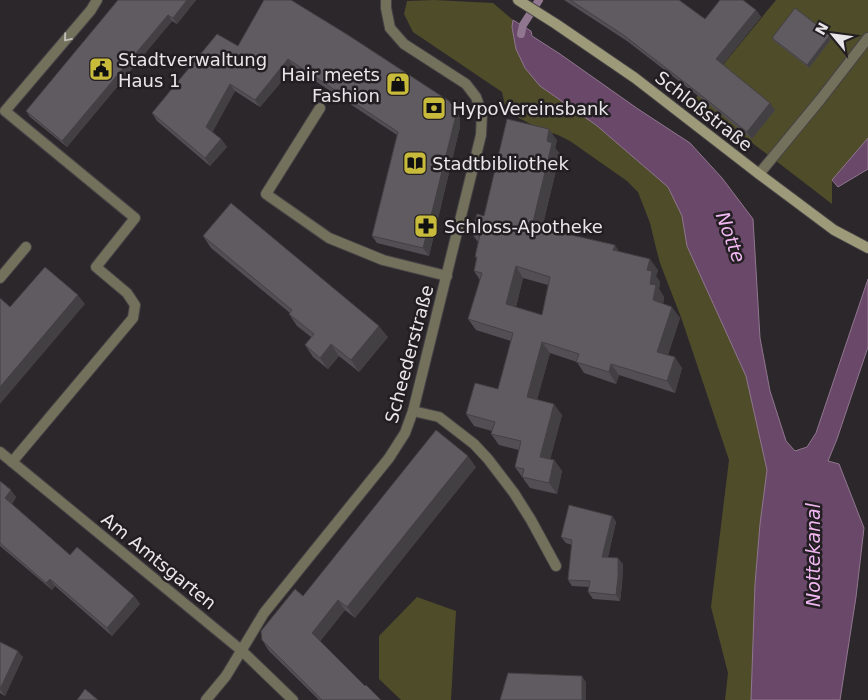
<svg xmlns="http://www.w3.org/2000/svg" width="868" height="700" font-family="'DejaVu Sans',sans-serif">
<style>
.green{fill:#4f4c2a}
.water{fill:#6a4869;stroke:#90778f}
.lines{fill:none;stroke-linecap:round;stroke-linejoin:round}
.stream{stroke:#90778f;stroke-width:8}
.lane-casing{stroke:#464246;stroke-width:12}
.street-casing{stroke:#464246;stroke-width:12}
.secondary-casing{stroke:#464246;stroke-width:12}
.lane{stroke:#73715c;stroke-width:10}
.street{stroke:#73715c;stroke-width:10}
.secondary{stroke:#9d9a79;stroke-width:10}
.wall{fill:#534e53;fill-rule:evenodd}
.shaded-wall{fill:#434043}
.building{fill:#605b60;stroke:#434043;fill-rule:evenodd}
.oneway{stroke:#c0bdb8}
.labels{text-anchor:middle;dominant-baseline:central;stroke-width:5;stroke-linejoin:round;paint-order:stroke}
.poi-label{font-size:18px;fill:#e9e6e9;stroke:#221e22;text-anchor:start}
.street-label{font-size:18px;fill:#e9e6e9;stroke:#221e22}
.water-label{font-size:19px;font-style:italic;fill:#f0b7f0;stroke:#221e22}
</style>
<rect width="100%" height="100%" fill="#2c272b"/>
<path class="green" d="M434,0L493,3L513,20L512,27L516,49L525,68L540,86L596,125L668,187L682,216L687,246L746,376L767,470L760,524L755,584L751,700H725L728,673L711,607L729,460L682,320L660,263L656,248L650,223L638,192L627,181L570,141L558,135L540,129L519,118L506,110L502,92L413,32L404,14L407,1Z
M776,0H868V138L832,180V204L695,99Z
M417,597L456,611L451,700H401L379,679V636Z"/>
<path class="water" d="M513,20L531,31L532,36L560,54L638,109L690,143L722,178L753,219L760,338L770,391L786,441L795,451L807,447L816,433L868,279V347L837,439L828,461L839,464L864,528L856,597L840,700H751L755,584L760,524L767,470L746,376L687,246L682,216L668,187L596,125L540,86L525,68L516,49L512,27Z
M868,138V169L838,187L832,180Z"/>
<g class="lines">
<path class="stream" d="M521,34L523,25L539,0"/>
<g class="lane-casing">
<path id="lane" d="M320,108L266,194L329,238L383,260L447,276
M759,174L820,100L868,38
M0,278L26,247
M413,411L439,417L474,444L488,459L514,493L531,520L556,566
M12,462L133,318L135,305L127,293L96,267L135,218L5,111L91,10L97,0"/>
</g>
<g class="street-casing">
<path id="street" d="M0,452L241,650L293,700
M206,700L226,676L264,613L389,458L405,433L413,411L481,135L482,113L476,97L466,84L404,44L390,28L386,8V0"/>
</g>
<g class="secondary-casing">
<path id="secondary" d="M518,0L556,24L635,78L759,174L834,230L868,248"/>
</g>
<use href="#lane" class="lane"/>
<use href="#street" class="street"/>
<use href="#secondary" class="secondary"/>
</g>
<path class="wall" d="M118,0H196L177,24L172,21L67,147L30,117L26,111Z
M264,0L457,112L460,119V127L429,256L377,243L372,236L397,135L294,67L260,107L235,91L212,132L221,139L227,147L210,166L157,121L152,113L238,46Z
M564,0H679L705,19L756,10L761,17L723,64L775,110L752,139L697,95L627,41Z
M830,35L832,38L809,68L774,41L772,38Z
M557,140L555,148L560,154L542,228L619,252L658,270L656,276L660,282L659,289L664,297L663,304L680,318L668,355L682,368L675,393L619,375L616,384L584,373L577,362L550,353L537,399L562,415L550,459L554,460L562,471L557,494L530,488L515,467L519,450L499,445L491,434L492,431L474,426L466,414L498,389L511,341L476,330L468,319L480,280L474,271L477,259L475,257L478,242L472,234L484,216ZM523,278L548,285L542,315L516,307Z
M203,236L388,337L359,372L339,356L328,369L313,357L305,345L311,337L297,326L289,314L290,313L211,248Z
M476,467L355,618L345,610L320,641L365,686L381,700H319L269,651L262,640L303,596Z
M0,481L16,497L12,504L70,555L134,596L140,604L112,636L55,586L52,590L0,546Z
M612,516L616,522L608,557L623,564L622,584L620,601L593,599L588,592L589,587L572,586L568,580L572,545L566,543L561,537Z
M0,642L23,657L5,696L0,693Z"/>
<path class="shaded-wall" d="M187,0H196L177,24L173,18Z
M756,10L761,17L721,66L716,59Z
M168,15L172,21L67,147L62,141Z
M830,35L832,38L809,68L807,65Z
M288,59L294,67L260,107L255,100Z
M230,84L235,91L211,135L206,127Z
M770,103L775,110L752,139L747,132Z
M452,105L457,112L460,119V127L429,256L423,248Z
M549,129L557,140L555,148L560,154L540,237L532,226Z
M221,139L227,147L210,166L205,158Z
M615,245L622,256L613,250Z
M650,259L658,270L656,276L660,282L659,289L664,297L661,312L653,300L647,270Z
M516,266L523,278L514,315L506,304Z
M78,295L85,304L0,404V387Z
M672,307L680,318L665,363L657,352Z
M379,326L388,337L359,372L351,360Z
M542,342L550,353L535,408L527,397Z
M331,344L339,356L328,369L320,358Z
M675,357L682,368L675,393L667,381Z
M611,364L619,375L616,384L609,372Z
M554,404L562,415L548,468L540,457Z
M468,456L476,467L355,618L347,607Z
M554,460L562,471L557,494L549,483Z
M11,490L16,497L10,506L5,498Z
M612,516L616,522L606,563L602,557Z
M618,558L623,564L622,584L620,601L616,595Z
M50,579L55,586L52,590L46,583Z
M134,596L140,604L112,636L107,628Z
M338,600L345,610L319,643L312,633Z
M18,651L23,657L5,696L0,689Z
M582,676L586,682V700H582Z"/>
<path class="building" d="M118,0H187L173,18L168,15L62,141L26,111Z
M264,0H291L348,35L449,101L452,105L455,111V119L423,248L372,236L398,132L288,59L255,100L230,84L206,127L221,139L205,158L152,113L217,34L238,46Z
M570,0H679L705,19L720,0H743L756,10L716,59L770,103L747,132L692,88L622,34Z
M795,8L830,35L807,65L772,38Z
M507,119L549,129L547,141L552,143L532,226L615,245L613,250L650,259L647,270L652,271L650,284L656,285L653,300L672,307L657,352L675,357L667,381L611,364L609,372L576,362L579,354L542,342L527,397L554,404L540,457L554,460L549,483L522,477L524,469L515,467L521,441L491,434L495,422L466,414L475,383L498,389L513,333L468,319L482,273L474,271L477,257H475L480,235L472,234L477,214L484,216ZM516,266L550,277L542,315L506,304Z
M231,203L379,326L351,360L331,344L320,358L305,345L314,334L289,314L292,310L203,236Z
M45,267L78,295L0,387V298L10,307Z
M436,430L468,456L347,607L338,600L312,633L365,686L366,685L381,700H322L262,640L261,631L295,589L303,596Z
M0,481L11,490L5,498L70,555L77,547L134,596L107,628L50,579L46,583L0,543Z
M569,505L612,516L602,557L618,558V577L616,595L588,592L590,581L568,580L572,540L561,537Z
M0,642L18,651L0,689Z
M508,673L582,676V700H500Z
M85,689L98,700H77Z"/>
<defs><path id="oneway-chevron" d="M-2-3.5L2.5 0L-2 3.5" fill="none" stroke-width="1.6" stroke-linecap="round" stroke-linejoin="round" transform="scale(1.25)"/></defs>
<use class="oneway" href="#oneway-chevron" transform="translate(67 38) rotate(130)"/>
<defs>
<g id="civic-square" transform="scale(1.25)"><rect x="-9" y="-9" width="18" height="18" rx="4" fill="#c8bb3b" stroke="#221e22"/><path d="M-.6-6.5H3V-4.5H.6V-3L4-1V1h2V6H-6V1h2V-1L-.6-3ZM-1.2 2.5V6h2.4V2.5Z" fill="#111"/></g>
<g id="shop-square" transform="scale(1.25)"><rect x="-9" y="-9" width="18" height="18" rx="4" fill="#c8bb3b" stroke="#221e22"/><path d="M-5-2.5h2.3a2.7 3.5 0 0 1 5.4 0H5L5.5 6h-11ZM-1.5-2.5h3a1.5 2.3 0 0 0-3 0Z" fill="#111"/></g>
<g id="bank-square" transform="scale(1.25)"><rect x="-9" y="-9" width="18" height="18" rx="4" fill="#c8bb3b" stroke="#221e22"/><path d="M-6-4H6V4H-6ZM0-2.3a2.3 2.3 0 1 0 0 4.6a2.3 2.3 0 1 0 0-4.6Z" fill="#111"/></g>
<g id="library-square" transform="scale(1.25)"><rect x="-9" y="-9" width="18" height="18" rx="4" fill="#c8bb3b" stroke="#221e22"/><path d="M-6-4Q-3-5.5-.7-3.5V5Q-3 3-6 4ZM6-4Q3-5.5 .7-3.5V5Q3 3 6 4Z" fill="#111"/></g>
<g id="pharmacy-square" transform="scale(1.25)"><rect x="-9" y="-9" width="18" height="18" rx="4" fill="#c8bb3b" stroke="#221e22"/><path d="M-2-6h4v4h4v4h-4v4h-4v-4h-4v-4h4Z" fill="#111"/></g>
</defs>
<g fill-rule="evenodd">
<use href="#civic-square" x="101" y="69"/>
<use href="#shop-square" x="398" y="84"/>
<use href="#bank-square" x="434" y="108"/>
<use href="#library-square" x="415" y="163"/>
<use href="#pharmacy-square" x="426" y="226"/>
</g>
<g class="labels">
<g class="poi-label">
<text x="118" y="59">Stadtverwaltung<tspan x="118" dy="21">Haus 1</tspan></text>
<text x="380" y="74" text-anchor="end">Hair meets<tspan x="380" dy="21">Fashion</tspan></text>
<text x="452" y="108">HypoVereinsbank</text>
<text x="432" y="163">Stadtbibliothek</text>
<text x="444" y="226">Schloss-Apotheke</text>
</g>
<g class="street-label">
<text transform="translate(704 111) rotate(38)">Schloßstraße</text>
<text transform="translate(409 354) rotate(-75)">Scheederstraße</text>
<text transform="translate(159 561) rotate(39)">Am Amtsgarten</text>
</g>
<g class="water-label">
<text transform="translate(731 237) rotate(70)">Notte</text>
<text transform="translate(813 555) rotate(-90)">Nottekanal</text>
</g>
</g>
<g transform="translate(833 35) rotate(299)" stroke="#221e22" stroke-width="4" paint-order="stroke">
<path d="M0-4L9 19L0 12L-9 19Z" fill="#e9e6e9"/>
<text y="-8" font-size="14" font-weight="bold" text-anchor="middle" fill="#e9e6e9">N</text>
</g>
</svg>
